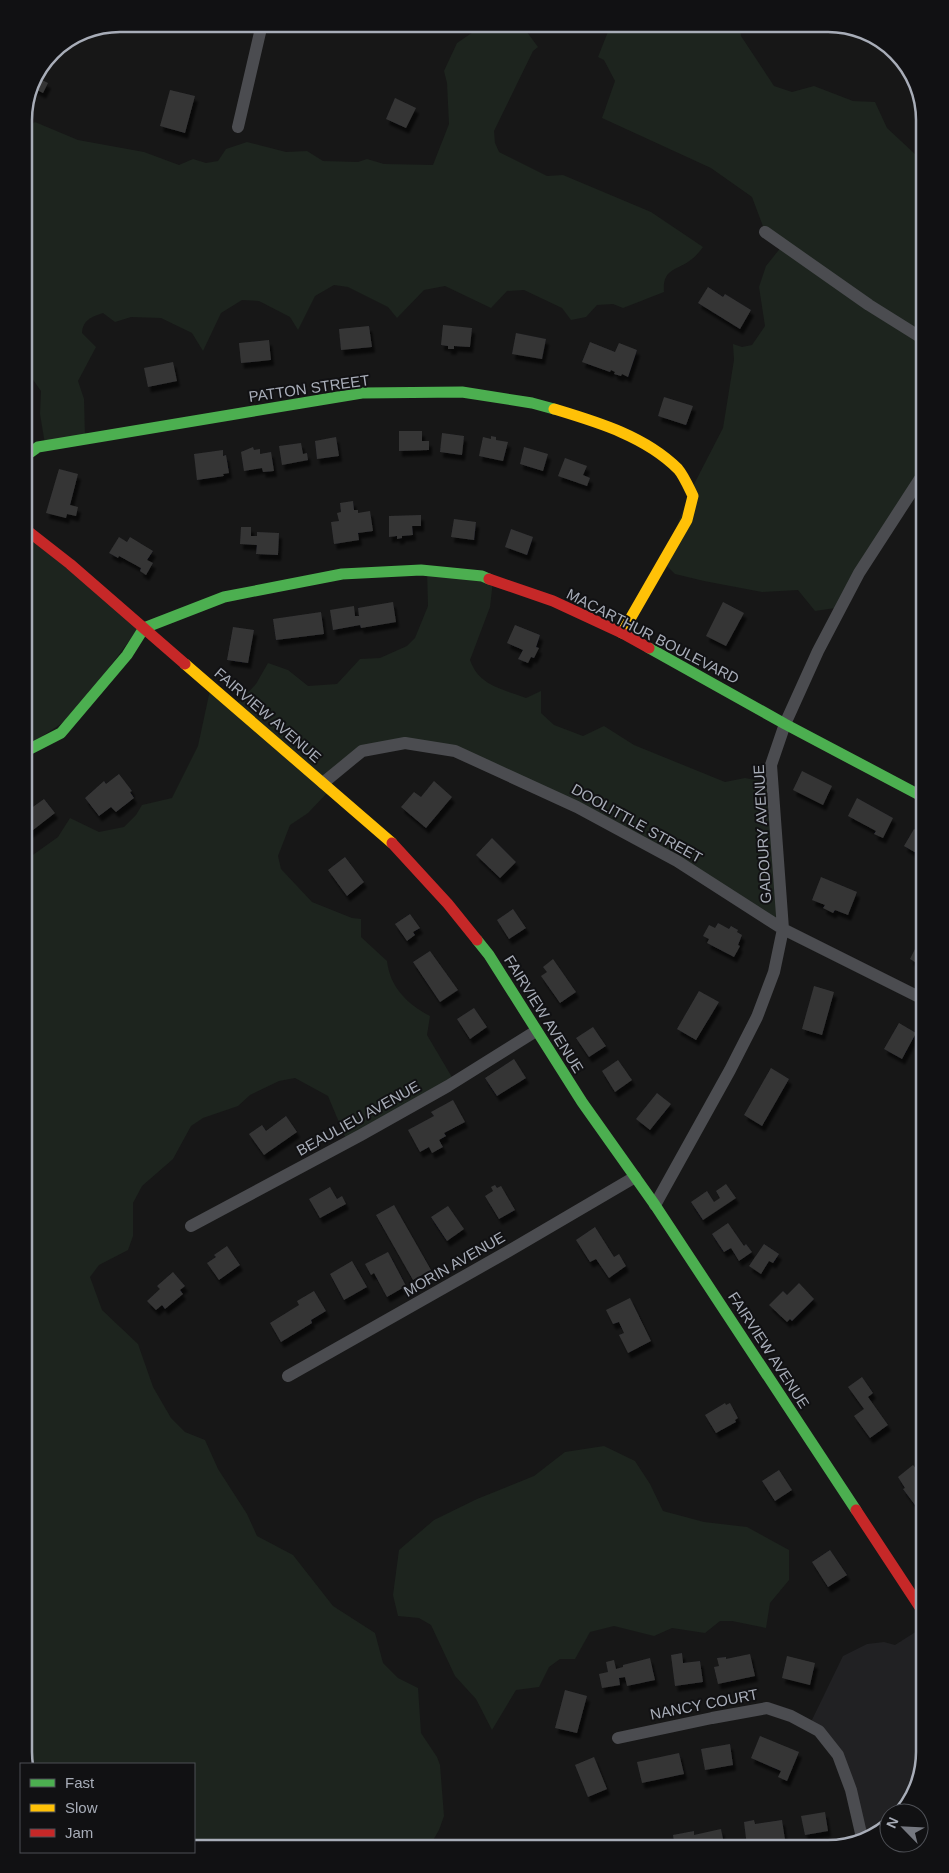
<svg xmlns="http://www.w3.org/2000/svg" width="949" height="1873" font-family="Arial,sans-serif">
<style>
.built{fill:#212123}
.green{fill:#1d241e}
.building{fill:#353536;filter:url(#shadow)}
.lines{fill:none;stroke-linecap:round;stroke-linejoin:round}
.street{stroke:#4b4c50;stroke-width:12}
.fast{stroke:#4caf50;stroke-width:11}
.slow{stroke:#ffc107;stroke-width:11}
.jam{stroke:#c62828;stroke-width:11}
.labels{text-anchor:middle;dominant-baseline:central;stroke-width:4;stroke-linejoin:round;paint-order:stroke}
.street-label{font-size:15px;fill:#a8adb8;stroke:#111113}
.rim{fill:none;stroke:#a8adb8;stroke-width:2.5}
</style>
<defs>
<filter id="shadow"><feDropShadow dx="3" dy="5.5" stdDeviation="1" flood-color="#0009"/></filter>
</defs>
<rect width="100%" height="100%" fill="#171717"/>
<path class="built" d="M925,1626V1752L909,1806L901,1813H889V1822L865,1842L834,1749L810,1724L843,1656L867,1644L884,1642L895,1645Z"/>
<path class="green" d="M485,24H521L538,47L533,51L494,131L495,143L499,152L547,176L563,175L651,212L703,247C700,251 696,256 692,259C677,271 662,268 664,292L623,308L613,304L597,305L586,317L571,320L562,308L524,290L507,291L491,308L445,286L424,290L397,318L388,307L348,287L334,285L315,296L298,330L290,317L259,301L242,300L221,313L203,351L192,333L161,318L131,317L115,322L103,313C91,317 83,320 82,333L96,347L78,381L84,399L85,436L45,444L40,414L41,391L24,367V147L29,126L35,122L78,140L144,152L179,165L193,159L206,163L218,161L226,149L247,142L286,152L307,151L323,161L358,162L367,159L384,164L433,165L449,124L447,83L444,71L457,43Z
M611,24H740L741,36L774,86L792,92L814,86L853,101L875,102L887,128L916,155L925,158V467L842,607L815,611L798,590L762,592L704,581L675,574L663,562L690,492L723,428L734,360L733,344L742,347L752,345L765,326L759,287L766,266L782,246L764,229L752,197L711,168L602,118L615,81L604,60L598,57Z
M24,529L141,625L73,716L24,748Z
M427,570L493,581L490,607L470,660C479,686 503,689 526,698L541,691V713L554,725L583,736L604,726L634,745L725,782L745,778L770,783L778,923L710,881L450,748L364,749L325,780L329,791L308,813L290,825L278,856L281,869L312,902L352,918L361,919V937L387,961C390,987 407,1004 430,1016L427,1035L453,1079L346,1139L328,1096L295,1078L279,1081L250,1095L238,1106L203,1118L191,1126L173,1159L142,1186L133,1203V1236L128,1250L99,1265L90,1277L102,1310L138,1344L153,1387L171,1418L185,1432L205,1440L218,1469L247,1514L257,1536L293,1555L333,1606L375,1633L383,1663L398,1678L418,1688L421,1733L437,1757L440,1765L444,1816L439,1830L428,1849H194V1764H26L24,1752V858L30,857L58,837L70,818L99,832L124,827L136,815L142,805L172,798L198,746L210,690L238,703L256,684L268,663L288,670L308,686L337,684L360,659L380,658L407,646L415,638L428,606Z
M604,1446L635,1461L650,1484L663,1511L704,1522L747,1527L789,1550V1580L770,1603L766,1628L732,1621H720L705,1633L672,1628L654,1636L614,1626L590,1632L575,1659H560L549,1667L539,1687L516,1690L492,1730L476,1699L455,1676L431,1625L419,1618L398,1616L393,1595L399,1550L434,1520L477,1499L534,1476L565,1452Z"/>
<path class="building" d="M36,77L48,83L43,93L31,87Z
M170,90L195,96L185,133L160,126Z
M395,98L416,108L406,128L386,119Z
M708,287L723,297L725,294L751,310L740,329L698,303Z
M443,325L472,328L470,347L454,346V349H448V346L441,345Z
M369,326L372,347L341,350L339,329Z
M516,333L546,339L542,359L512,354Z
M269,340L271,360L241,363L239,343Z
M590,342L615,352L619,343L637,350L628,377L622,374L621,376L614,374L615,372L611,370L610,372L582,362Z
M173,362L177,381L148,387L144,368Z
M664,397L693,406L686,425L658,416Z
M399,431H422V441H429V450L399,451Z
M442,433L464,436L462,455L440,452Z
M491,436L496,437V440L508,442L503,461L479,456L483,437L491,439Z
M336,437L339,456L317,459L315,441Z
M301,443L303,454L307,453L308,460L282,465L279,446Z
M253,447L254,450L260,449V454L271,452L274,471L263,472L262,468L244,471L241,452Z
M524,447L548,454L543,471L520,464Z
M223,450V456L226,455L229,473L223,474L224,476L197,480L194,454Z
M565,458L587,466L583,475L590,478L587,486L558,476Z
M59,469L78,474L70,505L78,507L76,516L67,514L66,518L46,513Z
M353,501L354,510H358V513L370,511L373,531L358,533L359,540L334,544L331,522L339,521L337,513L341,512L340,503Z
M421,515V526H412L413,535L402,536V538L397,539V536L389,537V516Z
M454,519L476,522L474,540L451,537Z
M241,527H251V536H257V532L279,533L278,555L256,554L257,545L240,544Z
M511,529L533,537L527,555L505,547Z
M119,537L127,542L130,537L153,551L147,560L153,563L146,575L140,571L141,568L119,556L118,558L109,553Z
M393,602L396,622L361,628L360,625L333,630L330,610L354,606L355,616H359L358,608Z
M723,602L744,613L726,646L706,636Z
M321,612L324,634L276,640L273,619Z
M515,625L540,635L536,647L539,648L534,658L531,657L528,663L518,659L523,650L507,643Z
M233,627L254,630L248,663L227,660Z
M802,771L832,786L823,805L793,790Z
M119,774L132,791L130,792L134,798L116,812L111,807L99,816L85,798L104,781L106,784Z
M434,781L452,797L426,828L401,807L414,792L421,797Z
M857,798L893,818L883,838L874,834L876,831L848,816Z
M44,799L55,813L24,837V806L26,804L30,809Z
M914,829L925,835V858L904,846Z
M492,838L516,862L500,878L476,855Z
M345,857L364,882L347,896L328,870Z
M821,877L857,892L848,915L835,910L833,913L823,908L825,905L812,900Z
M513,909L526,928L509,939L497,920Z
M410,914L420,928L413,932L415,935L407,941L395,924Z
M718,923L729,929L731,926L738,930L737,932L742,935L738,945L740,946L734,957L707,943L709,939L703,936L709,925L715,928Z
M918,943L925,947V968L910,959Z
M430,951L458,990L440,1002L413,962Z
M553,959L576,992L560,1003L541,976L547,972L543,967Z
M814,986L834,992L822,1035L802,1029Z
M699,991L719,1002L696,1040L677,1029Z
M474,1008L487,1027L470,1039L457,1019Z
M899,1023L916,1033L902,1059L884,1049Z
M593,1027L606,1046L589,1057L576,1038Z
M514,1059L526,1078L497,1096L485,1078Z
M618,1060L632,1080L615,1092L602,1071Z
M771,1068L789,1079L762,1126L744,1115Z
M657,1093L671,1104L650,1130L636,1119Z
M453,1100L465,1122L444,1133L446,1136L439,1140L443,1147L432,1153L429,1147L420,1152L408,1130L434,1116L431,1112Z
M286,1116L297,1132L264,1155L249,1134L262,1125L266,1131Z
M726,1184L736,1198L703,1220L691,1202L707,1191L714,1202L720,1198L716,1191Z
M495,1185L497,1188L501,1186L515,1210L499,1219L485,1196L493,1191L491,1187Z
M330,1187L337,1199L342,1196L346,1204L320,1218L309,1199Z
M394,1205L431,1270L413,1280L376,1215Z
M448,1206L464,1229L447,1241L431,1217Z
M728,1223L744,1246L746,1244L752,1252L739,1261L731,1248L724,1252L712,1234Z
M595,1227L614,1257L619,1254L626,1266L609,1278L596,1259L590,1262L576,1240Z
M764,1244L779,1254L773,1263L769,1261L761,1274L749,1266Z
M227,1246L240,1265L219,1280L207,1263L216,1257L214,1255Z
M388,1252L406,1286L387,1297L374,1273L371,1275L365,1264Z
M352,1261L367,1287L344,1300L330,1274Z
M173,1272L185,1286L180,1290L183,1294L165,1309L162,1305L156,1310L147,1301L160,1289L157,1286Z
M799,1283L814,1299L792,1321L790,1319L787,1322L769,1305L783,1291L787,1295Z
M314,1291L326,1311L311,1320L312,1323L281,1342L270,1323L299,1305L297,1301Z
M630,1298L651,1341L628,1353L619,1335L624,1333L619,1322L613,1324L606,1310Z
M862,1377L873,1393L868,1397L888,1425L870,1438L854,1416L864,1409L848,1387Z
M725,1403L726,1405L730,1403L738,1418L735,1420L736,1422L716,1433L705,1415Z
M913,1465L922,1476L925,1474V1497L915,1505L903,1489L905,1488L898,1477Z
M779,1470L792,1490L775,1501L762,1481Z
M830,1550L847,1575L828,1587L812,1562Z
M682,1653L683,1663L700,1661L703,1682L675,1686L671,1655Z
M750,1654L755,1676L718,1684L714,1667L719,1666L717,1658L726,1657V1659Z
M787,1656L815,1663L810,1685L782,1678Z
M650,1658L655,1680L627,1686L625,1677L619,1678L620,1685L602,1688L599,1674L608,1672L606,1662L614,1660L616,1669L623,1667V1665Z
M565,1690L587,1696L577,1733L555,1728Z
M760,1736L799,1752L787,1781L778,1777L781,1771L751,1758Z
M730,1744L733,1765L705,1770L701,1749Z
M679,1753L684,1774L642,1783L637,1762Z
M594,1757L607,1789L588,1797L575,1765Z
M825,1812L828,1831L805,1835L801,1816Z
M754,1820L755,1824L782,1820L785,1840L747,1846L744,1822Z
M721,1829L725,1849H696V1847L675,1849L673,1835L694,1831V1835Z"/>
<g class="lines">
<path class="street" d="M238,127L262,24
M765,232L869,305L925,340
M323,783L362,751L405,743L455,751L577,807L677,861L783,929L925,1000
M655,1205L730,1070L757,1017L774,972L783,929L771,765L785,724L818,651L859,573L925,471
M191,1226L361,1135L448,1086L536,1031
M288,1376L507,1252L635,1177
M618,1738L712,1718L767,1708L791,1716L819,1731L838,1755L851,1790L863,1842"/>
<path class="fast" d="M24,457L38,447L362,393L462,392L532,403L554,409
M649,648L785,724L925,798
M24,752L61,733L127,655L144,628L224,597L342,574L421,570L482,576L489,579
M477,940L489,955L582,1102L655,1205L856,1510"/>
<path class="slow" d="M554,409C597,422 645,436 678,469C684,476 689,488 693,496L687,520L622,633
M185,664L392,843"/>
<path class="jam" d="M24,528L70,564L185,664
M489,579L553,601L622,633L649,648
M392,843L448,904L477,940
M856,1510L925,1615"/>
</g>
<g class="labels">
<g class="street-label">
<text transform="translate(309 388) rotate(-8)">PATTON STREET</text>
<text transform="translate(653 636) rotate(27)">MACARTHUR BOULEVARD</text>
<text transform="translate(268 715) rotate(41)">FAIRVIEW AVENUE</text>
<text transform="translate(637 823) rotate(29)">DOOLITTLE STREET</text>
<text transform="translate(762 834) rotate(-93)">GADOURY AVENUE</text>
<text transform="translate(544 1014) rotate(58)">FAIRVIEW AVENUE</text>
<text transform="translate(358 1118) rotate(-29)">BEAULIEU AVENUE</text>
<text transform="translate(454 1264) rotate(-30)">MORIN AVENUE</text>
<text transform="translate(769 1350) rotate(57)">FAIRVIEW AVENUE</text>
<text transform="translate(704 1704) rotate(-11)">NANCY COURT</text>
</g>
</g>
<path d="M0 0H949V1873H0ZM120 32H828A88 88 0 0 1 916 120V1752A88 88 0 0 1 828 1840H120A88 88 0 0 1 32 1752V120A88 88 0 0 1 120 32Z" fill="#111113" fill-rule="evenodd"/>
<path class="rim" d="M120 32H828A88 88 0 0 1 916 120V1752A88 88 0 0 1 828 1840H120A88 88 0 0 1 32 1752V120A88 88 0 0 1 120 32Z"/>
<rect x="20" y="1763" width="175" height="90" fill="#111113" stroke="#4d4f55"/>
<rect x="30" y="1779" width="25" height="8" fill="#4caf50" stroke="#4d4f55"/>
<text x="65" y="1788" font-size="15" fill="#a8adb8">Fast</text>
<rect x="30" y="1804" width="25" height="8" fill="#ffc107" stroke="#4d4f55"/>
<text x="65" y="1813" font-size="15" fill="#a8adb8">Slow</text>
<rect x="30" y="1829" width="25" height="8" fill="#c62828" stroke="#4d4f55"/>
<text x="65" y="1838" font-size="15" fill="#a8adb8">Jam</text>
<g transform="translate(904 1828) rotate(294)"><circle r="24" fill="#111113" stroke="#4d4f55"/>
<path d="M0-4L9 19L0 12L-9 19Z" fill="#757880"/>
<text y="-8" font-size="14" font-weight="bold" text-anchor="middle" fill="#a8adb8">N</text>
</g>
</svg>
